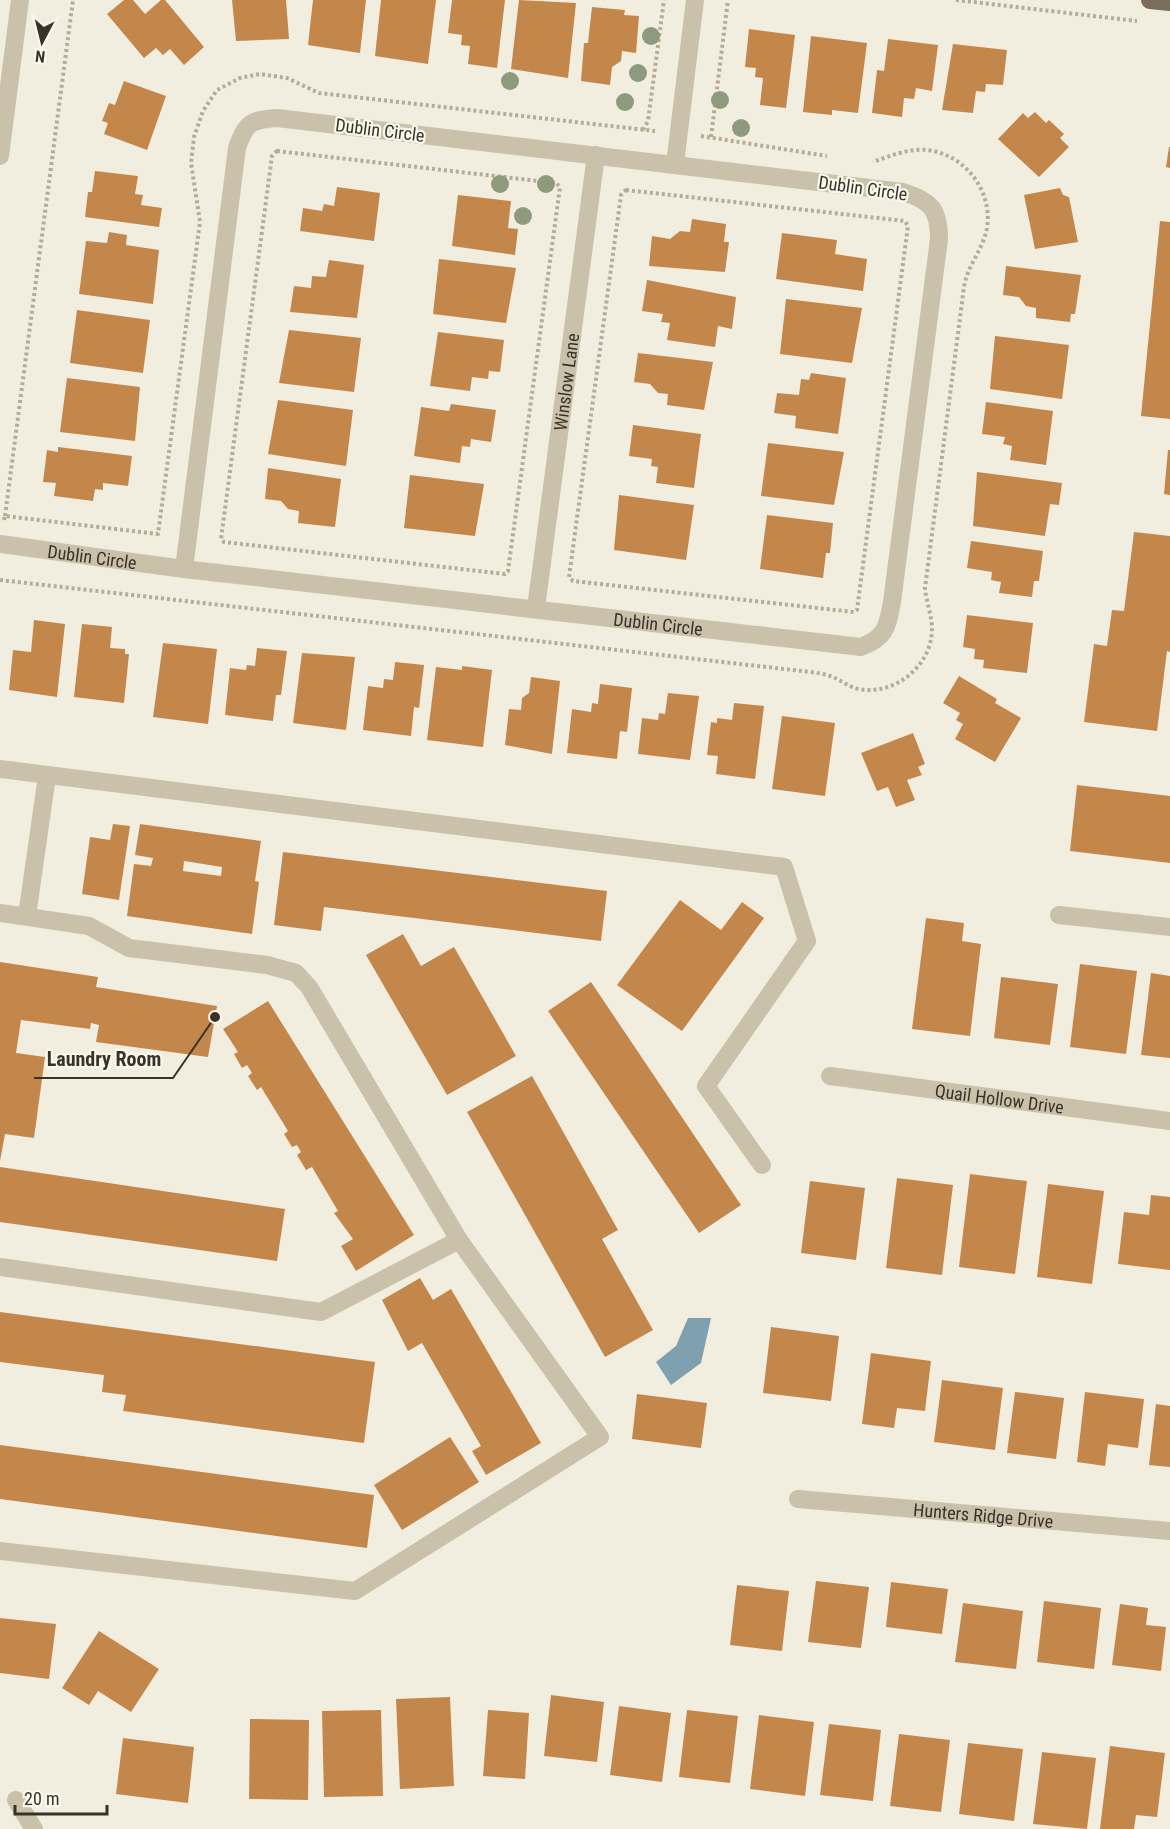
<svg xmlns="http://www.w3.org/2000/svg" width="1170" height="1829" font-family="'Roboto Condensed',sans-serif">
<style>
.water{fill:#7ea0af}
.building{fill:#c3874c;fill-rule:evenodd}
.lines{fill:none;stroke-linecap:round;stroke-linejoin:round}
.path{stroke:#b6ab95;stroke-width:4;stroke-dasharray:3 3;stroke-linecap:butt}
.minor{stroke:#cac1aa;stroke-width:18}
.major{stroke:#796d5b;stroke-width:18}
.tree{fill:#8e9a7e}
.labels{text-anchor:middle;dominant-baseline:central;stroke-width:4.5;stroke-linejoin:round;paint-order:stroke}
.street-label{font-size:18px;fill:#38322a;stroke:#faf7eb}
.leader{fill:none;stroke:#38322a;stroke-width:2}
.callout-dot{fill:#38322a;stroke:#faf7eb;stroke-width:2}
.callout-label{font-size:20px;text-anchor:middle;font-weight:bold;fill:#38322a;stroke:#faf7eb;stroke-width:4.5;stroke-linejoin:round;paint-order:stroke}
</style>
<rect width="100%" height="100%" fill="#f2eedf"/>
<path class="water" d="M688,1318H711L701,1363L671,1385L656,1362L676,1346Z"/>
<path class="building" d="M124,0H133L145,14L161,0H165L204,47L184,65L170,49L163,55L156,48L144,58L107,14Z
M232,0H286L289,39L236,41Z
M313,0H366L360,53L308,45Z
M381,0H436L428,64L375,56Z
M452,0H505L497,68L468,64L470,46L461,45L462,35L448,33Z
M519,0L576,3L568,78L511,69Z
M592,7L625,10L624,15L639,16L636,53L622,51L621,61L612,67L610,85L581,81L584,43H588Z
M749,29L795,35L786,108L760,105L763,78L755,77L756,68L745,67Z
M811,36L867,43L858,113L832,110V115L803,112Z
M888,39L938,45L932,91L916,88L914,99L904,98L902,117L872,113L877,70L884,71Z
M953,44L1007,50L1003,85L986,84L985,92L976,91L973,113L942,110Z
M124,81L166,96L147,150L104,134L108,123L102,121L109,103L115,105Z
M1035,112L1046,123L1049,120L1064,134L1060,138L1069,147L1039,177L998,139L1023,113L1028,118Z
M1169,147H1170V168L1166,167Z
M95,171L138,176L135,194L143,195L141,205L162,208L159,227L85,217L88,192H92Z
M337,187L380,193L374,241L300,231L303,208L322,211L324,204L334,206Z
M1060,188L1063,195L1069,197L1078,242L1035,249L1024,195Z
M458,195L511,201L508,228L518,229L515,255L452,246Z
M692,219L726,224L724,242H729L725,272L649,266L652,236L670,239L680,231L690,232Z
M1160,221L1170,222V419L1141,416Z
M109,232L127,235L126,245L159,250L153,304L79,294L86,241L107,243Z
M782,233L837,240L835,254L867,259L863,291L776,279Z
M439,259L516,268L506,323L433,314Z
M329,260L364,265L357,318L290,312L294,286L311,288L312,276L326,277Z
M1006,266L1081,275L1075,314H1071L1070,322L1036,318V308L1026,306L1019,297L1003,295Z
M647,280L736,297L732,329L718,326L715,347L667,340L670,323L661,322L663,314L642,311Z
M786,299L862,308L852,363L780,354Z
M77,310L150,320L143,373L70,363Z
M289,330L361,338L354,392L279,383Z
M438,332L504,340L500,372L489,371L488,379L472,377L470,391L430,386Z
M995,336L1069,345L1062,399L990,389Z
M638,353L713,362L704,410L667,405L668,394L658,393L650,384L634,382Z
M811,373L846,378L838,434L795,428L796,416L774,413L777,393L799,395L801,379L809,380Z
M67,378L140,387L135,441L60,432Z
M278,400L353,410L346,466L268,454Z
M986,402L1053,411L1046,465L1010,460L1012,446L1003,444L1005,437L982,434Z
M451,404L496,410L491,442L471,439L470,447L462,446L460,463L414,456L421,407L449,411Z
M633,425L701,434L694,488L656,483L658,467L651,466L652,459L629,456Z
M768,443L844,452L834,505L761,496Z
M58,447L132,456L128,486L103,483V490L95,489L93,501L54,496L56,483L43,482L47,450L58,452Z
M1168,450H1170V495L1164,494Z
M268,468L341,479L335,527L298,523L299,511L288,509L281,501L265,499Z
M977,472L1062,483L1059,505L1050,504L1045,536L973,526Z
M410,475L484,484L475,536L404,528Z
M619,495L694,505L686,560L614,550Z
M767,515L833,523L830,553H826L823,578L760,569Z
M1134,532L1170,536V652L1167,651L1157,731L1084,722L1094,644L1107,646L1112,610L1124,611Z
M971,541L1043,551L1039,581H1034L1032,597L999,593L1001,582L991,580L992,572L967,568Z
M967,615L1033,623L1027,673L983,668L984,660L974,659L975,649L963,647Z
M34,620L65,624L57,697L9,690L13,650L31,652Z
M82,624L112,627L110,648L125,649V654H129L124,703L74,697Z
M163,643L217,649L208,724L153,717Z
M257,648L287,651L281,695H276L273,721L225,715L230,668L246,670L247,665L255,666Z
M302,653L355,657L346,730L293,723Z
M395,662L424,665L419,708L414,707L411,736L363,730L368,686L383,688L384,679L393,680Z
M462,666L492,670L483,747L427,740L436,667L462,670Z
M959,676L997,699L995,703L1021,718L995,762L955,739L963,724L956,720L960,713L943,703Z
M531,677L560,681L552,754L505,745L509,709L521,710L522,698L529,693Z
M600,684L632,688L627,732L620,731L617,759L567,753L572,709L591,712L592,703L598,704Z
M668,693L699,696L690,760L638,754L642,718L658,720L659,713L665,714Z
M734,703L764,706L755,779L716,774L718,756L707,755L711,722L717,723V718L732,720Z
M782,716L835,723L825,796L772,789Z
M913,733L925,764L918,767L922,775L907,780L915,800L896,807L888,787L877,791L861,753Z
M1077,785L1170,796V863L1070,851Z
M113,824L130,826L119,900L82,894L90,837L110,840Z
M140,824L261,841L255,881L259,882L252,934L127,916L134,864L151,866L153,858L135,855ZM184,861L222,867L221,876L183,871Z
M283,852L607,891L601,941L324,907L321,931L274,925Z
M680,900L721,930L742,902L764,918L682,1031L617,985Z
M926,918L964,923L962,941L981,944L970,1036L912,1029Z
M403,934L421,966L454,947L516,1056L447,1095L366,955Z
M0,962L98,977L96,987L217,1006L208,1057L96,1042L99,1025L91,1023L90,1029L21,1020L16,1053L45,1057L34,1138L5,1134L0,1161Z
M1080,964L1137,971L1126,1054L1070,1047Z
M1151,973L1170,976V1058L1141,1055Z
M1001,977L1058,984L1050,1045L994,1038Z
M591,982L741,1205L699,1233L548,1011Z
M268,1001L414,1235L356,1271L341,1246L353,1239L334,1213L338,1211L312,1167L306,1170L297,1155L301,1152L297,1145L292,1147L284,1134L288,1131L261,1087L257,1090L248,1076L252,1073L247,1065L242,1068L234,1054L238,1052L223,1029Z
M532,1076L618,1230L602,1239L653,1330L605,1357L467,1112Z
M0,1167L285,1209L277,1261L0,1222Z
M970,1174L1027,1181L1015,1274L959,1267Z
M897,1178L953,1185L942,1275L886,1268Z
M810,1181L865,1188L856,1260L801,1253Z
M1048,1184L1104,1191L1092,1284L1037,1277Z
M1151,1195L1170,1197V1270L1118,1264L1124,1212L1149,1215Z
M420,1278L433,1300L451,1289L541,1443L486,1475L472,1451L481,1446L422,1343L408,1351L382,1300Z
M0,1312L375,1362L364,1443L123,1411L126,1395L102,1392L104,1375L0,1362Z
M771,1327L839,1336L831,1401L763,1393Z
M871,1353L931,1361L925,1411L897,1408L894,1428L862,1424Z
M942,1380L1003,1388L995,1450L934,1442Z
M1015,1392L1064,1398L1056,1459L1007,1453Z
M1085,1392L1144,1399L1138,1448L1108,1444L1105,1466L1077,1462Z
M637,1394L707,1403L701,1448L632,1439Z
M1156,1404L1170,1406V1467L1149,1465Z
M450,1437L479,1482L402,1530L374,1485Z
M0,1445L374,1495L367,1548L0,1499Z
M816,1581L869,1587L861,1648L808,1642Z
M891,1582L948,1589L942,1634L886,1627Z
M737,1585L789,1591L782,1651L730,1645Z
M1044,1601L1101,1608L1094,1669L1037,1662Z
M963,1603L1023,1611L1016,1669L955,1662Z
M1120,1604L1148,1608L1146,1625L1166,1627L1161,1671L1112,1665Z
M0,1618L56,1624L49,1679L0,1673Z
M99,1631L159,1669L131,1712L98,1691L89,1705L62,1688Z
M551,1695L604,1702L597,1762L544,1756Z
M450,1697L454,1786L400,1789L396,1699Z
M619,1706L671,1713L662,1782L610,1775Z
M381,1710L383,1796L324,1797L322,1711Z
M488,1710L529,1713L525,1779L483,1776Z
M687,1710L738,1716L730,1783L679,1777Z
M759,1715L814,1722L805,1796L750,1789Z
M250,1719L309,1720L308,1800L249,1799Z
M829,1724L881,1730L873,1801L820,1795Z
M899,1734L950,1740L941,1812L890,1806Z
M123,1738L194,1747L188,1803L116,1794Z
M968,1743L1023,1749L1014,1821L959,1814Z
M1110,1746L1165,1753L1157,1817L1136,1815L1134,1829H1100Z
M1042,1752L1096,1758L1087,1829L1033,1824Z"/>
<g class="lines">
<path class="path" d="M956,0L1137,21
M643,130L648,121L664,0
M701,136L827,156
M711,137L728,0
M277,151L556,183L560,187L508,571L505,574L224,542L221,539L272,156Z
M626,190L905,221L908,226L857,610L854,612L573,581L569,577L621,195Z
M5,516L73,0
M4,520L5,516L158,534L200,222L191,163L194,137L203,111L217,90L240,78L260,74L287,78L319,93L655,131
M0,580L802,671C811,672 821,673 830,676C840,679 848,687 859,689C894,696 932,666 932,629C932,616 926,601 925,588L964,287C967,266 983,250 987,228C993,190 964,154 927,150C910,148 889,156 873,162"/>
<g class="minor">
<path d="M0,156L20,0"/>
<path d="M675,164L695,0"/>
<path id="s1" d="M0,544L184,569L861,647C886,637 887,628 892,602L939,239C939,209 931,201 903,192L277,118C251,120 246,122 237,148L184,569"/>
<path id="s2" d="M536,608L596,155"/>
<path d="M0,769L784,867L807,941L706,1086L762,1165"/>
<path d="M0,913L89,926L129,948L267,965L296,973L309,987L459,1240L600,1437L355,1591L0,1551"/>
<path d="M1059,915L1170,927"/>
<path d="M27,916L47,776"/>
<path id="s3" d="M830,1076L1170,1121"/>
<path d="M0,1267L321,1312L459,1240"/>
<path id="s4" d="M798,1499L1170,1531"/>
<path d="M16,1800L34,1829"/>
</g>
<path class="major" d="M1150,0L1170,2"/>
</g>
<g class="tree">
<circle cx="651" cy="36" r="9"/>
<circle cx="638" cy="73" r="9"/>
<circle cx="510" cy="81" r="9"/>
<circle cx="720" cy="100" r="9"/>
<circle cx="625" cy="102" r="9"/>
<circle cx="741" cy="128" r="9"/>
<circle cx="500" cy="184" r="9"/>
<circle cx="546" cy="184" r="9"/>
<circle cx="523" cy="216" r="9"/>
</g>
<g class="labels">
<g class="street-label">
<text transform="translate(380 130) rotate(7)">Dublin Circle</text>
<text transform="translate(863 188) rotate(8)">Dublin Circle</text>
<text stroke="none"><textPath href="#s2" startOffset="228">Winslow Lane</textPath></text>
<text stroke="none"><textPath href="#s1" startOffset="93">Dublin Circle</textPath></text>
<text stroke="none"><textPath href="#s1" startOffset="663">Dublin Circle</textPath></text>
<text stroke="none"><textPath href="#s3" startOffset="171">Quail Hollow Drive</textPath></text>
<text stroke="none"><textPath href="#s4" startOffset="186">Hunters Ridge Drive</textPath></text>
</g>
</g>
<path class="leader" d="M215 1017L173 1078H34"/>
<circle class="callout-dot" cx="215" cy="1017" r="6"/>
<g class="callout-label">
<text x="104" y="1066">Laundry Room</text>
</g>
<g transform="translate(42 42) rotate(187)" stroke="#faf7eb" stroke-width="4.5" paint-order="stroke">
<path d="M0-4.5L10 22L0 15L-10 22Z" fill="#38322a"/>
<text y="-9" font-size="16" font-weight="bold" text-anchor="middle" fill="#38322a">N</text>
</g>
<path d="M15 1805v9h92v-9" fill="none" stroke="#38322a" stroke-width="3"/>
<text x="24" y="1805" font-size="18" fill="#38322a" stroke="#faf7eb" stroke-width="4.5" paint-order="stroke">20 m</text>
</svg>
